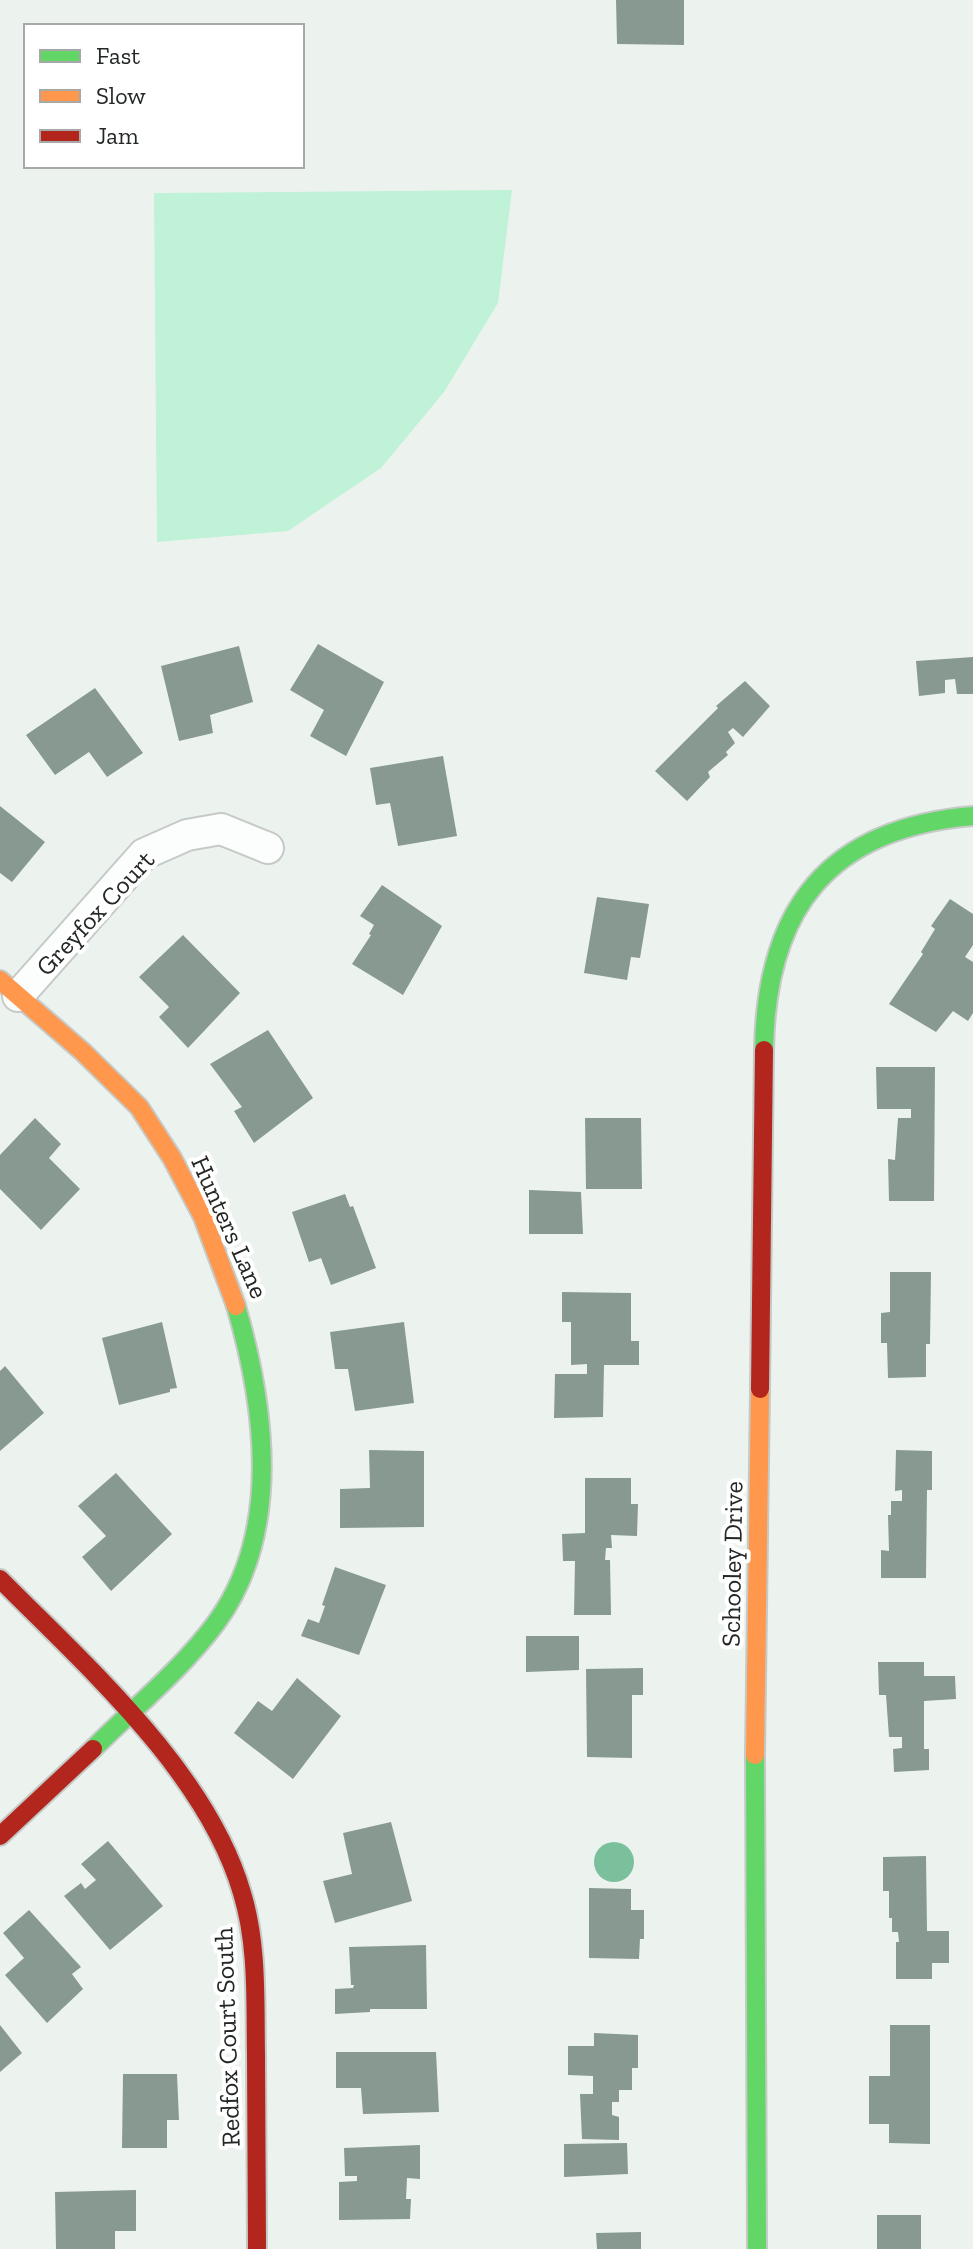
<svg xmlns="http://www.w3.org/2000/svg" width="973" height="2249" font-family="'Zilla Slab',serif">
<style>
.green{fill:#bff2d6}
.water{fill:#7ac09d}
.building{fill:#879991}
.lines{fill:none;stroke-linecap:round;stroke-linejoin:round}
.street-casing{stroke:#c5cac7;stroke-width:34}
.fast-casing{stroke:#c5cac7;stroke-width:22}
.slow-casing{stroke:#c5cac7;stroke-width:22}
.jam-casing{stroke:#c5cac7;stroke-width:22}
.street{stroke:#fcfdfd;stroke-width:30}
.fast{stroke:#63d668;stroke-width:18}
.slow{stroke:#ff974d;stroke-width:18}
.jam{stroke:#b3261e;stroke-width:18}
.labels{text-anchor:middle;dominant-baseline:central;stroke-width:8;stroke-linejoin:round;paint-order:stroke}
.street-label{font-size:26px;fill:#232725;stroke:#fff}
</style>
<rect width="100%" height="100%" fill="#ecf3ef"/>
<path class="green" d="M512,190L498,303L444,392L381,468L288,531L157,542L154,193Z"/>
<path class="water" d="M594 1862a20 20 0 1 1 40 0a20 20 0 1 1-40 0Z"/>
<path class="building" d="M616,0H684V45L617,44Z
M318,644L384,682L346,756L310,736L324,710L290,690Z
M239,646L253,702L210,715L213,733L179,741L161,666Z
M973,657V694H957L955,679L945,680V693L919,696L916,661Z
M745,681L770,706L743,737L733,728L728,732L735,743L726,752L728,755L708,772L710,777L687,801L655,771L718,708L716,706Z
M95,688L143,753L107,777L89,752L55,775L26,735Z
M443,756L457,836L398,846L390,803L376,805L370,768Z
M0,806L45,842L12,882L0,873Z
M382,885L442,926L403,995L352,964L371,935L369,934L374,925L360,916Z
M597,897L649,904L640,958L631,957L627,980L584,973Z
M950,899L973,914V945L965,957L973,962V1013L968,1021L953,1011L936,1032L889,1004L923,954L921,952L935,929L931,926Z
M183,935L240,993L188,1048L159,1017L169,1007L139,977Z
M268,1030L313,1098L254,1143L234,1111L242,1107L210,1064Z
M876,1067H935L934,1201H889L888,1159L895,1160L898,1118H911V1109H877Z
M35,1118L61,1144L49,1158L80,1189L41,1230L0,1189V1155Z
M585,1118H641L642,1189H586Z
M529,1190L581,1192L583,1234H529Z
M345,1194L350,1207L353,1206L376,1268L331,1285L321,1258L309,1262L292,1212Z
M890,1272H931L930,1344H926V1377L888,1378L887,1343H881V1313L890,1312Z
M562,1292L631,1293V1341H639V1365H604L603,1417L554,1418L555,1374H587V1364L571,1365V1322H562Z
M162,1322L177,1388L170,1389V1392L119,1405L102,1338Z
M404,1322L414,1403L355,1411L348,1369H335L330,1332Z
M5,1366L44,1413L0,1451V1371Z
M369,1450L424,1451V1527L340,1528V1489L370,1488Z
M896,1450L932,1451V1490H927L926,1578H881V1550L889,1551L888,1515H891V1501H902V1490L895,1491Z
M116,1473L172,1534L111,1591L82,1557L106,1536L78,1506Z
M585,1478H631V1504H638L637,1536L611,1535L612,1548H606L605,1560H610L611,1615H574L575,1561H563L562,1534L585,1533Z
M335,1567L386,1585L359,1655L301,1636L308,1619L319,1623L325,1606L322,1605Z
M526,1636H579V1670L526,1672Z
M878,1662H924V1676H955L956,1699L924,1701V1749H929V1770L894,1772L893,1749L902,1748V1737H889L886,1695H879Z
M643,1668V1695H632V1758L587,1757L586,1669Z
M297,1678L341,1716L293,1779L234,1733L258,1701L272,1711Z
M391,1822L412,1901L335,1923L323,1881L352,1874L343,1833Z
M108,1841L163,1906L110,1950L64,1896L81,1883L85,1889L96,1880L81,1864Z
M926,1856L927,1931H949V1963H932V1979H896V1942H899L898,1932H892V1918H889V1891H883V1857Z
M589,1888L631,1889V1910H644V1939H640L639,1959L589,1958Z
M29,1910L81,1967L72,1974L83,1989L47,2023L5,1975L24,1958L3,1933Z
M426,1945L427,2009H370V2012L335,2014V1989L353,1988L354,1985H351L349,1947Z
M0,2025L22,2053L0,2072Z
M890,2025H930V2144L889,2143V2124H869V2076H890Z
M594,2033L638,2035V2068H632V2090H619V2102H612V2115L619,2117V2140L582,2139L580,2094H593V2076L568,2075V2046H594Z
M336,2052H436L439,2112L363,2114L361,2088H336Z
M123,2074H177L179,2120H167V2148H122Z
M627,2143L628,2174L564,2177V2144Z
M420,2145V2179L407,2178L406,2199H411L410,2219L339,2220V2182L357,2181V2176H345L344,2148Z
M136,2190V2231H115V2249H56L55,2192Z
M877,2215H921V2249H877Z
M641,2232V2249H597L596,2233Z"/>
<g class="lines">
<g class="street-casing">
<path id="street" d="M18,996L144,854L187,835L221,829L268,848"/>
</g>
<g class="fast-casing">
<path id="fast" d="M764,1050C766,909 828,828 973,816
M93,1749C134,1708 182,1669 216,1623C282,1533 265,1406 236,1306
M755,1755L757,2249"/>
</g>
<g class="slow-casing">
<path id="slow" d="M0,980L83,1052L139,1107L172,1158L203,1217L236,1306
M755,1755L760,1389"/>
</g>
<g class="jam-casing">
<path id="jam" d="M760,1389L764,1050
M0,1579C86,1666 207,1772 242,1893C258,1945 255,2001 256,2055C256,2120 257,2184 257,2249
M0,1836L93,1749"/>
</g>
<use href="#street" class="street"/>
<use href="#fast" class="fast"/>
<use href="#slow" class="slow"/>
<use href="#jam" class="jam"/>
</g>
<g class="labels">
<g class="street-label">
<text transform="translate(95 913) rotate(-47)">Greyfox Court</text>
<text transform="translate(230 1227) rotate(66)">Hunters Lane</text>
<text transform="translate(732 1564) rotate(-89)">Schooley Drive</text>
<text transform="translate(227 2037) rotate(-92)">Redfox Court South</text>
</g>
</g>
<rect x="24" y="24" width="280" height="144" fill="#ffffff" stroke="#a7a9a8" stroke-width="2"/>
<rect x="40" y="50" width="40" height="12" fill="#63d668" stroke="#a7a9a8" stroke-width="2"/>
<text x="96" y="64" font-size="24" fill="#232725">Fast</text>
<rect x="40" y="90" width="40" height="12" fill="#ff974d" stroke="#a7a9a8" stroke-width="2"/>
<text x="96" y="104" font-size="24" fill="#232725">Slow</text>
<rect x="40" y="130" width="40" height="12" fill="#b3261e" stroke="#a7a9a8" stroke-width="2"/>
<text x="96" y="144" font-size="24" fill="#232725">Jam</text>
</svg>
